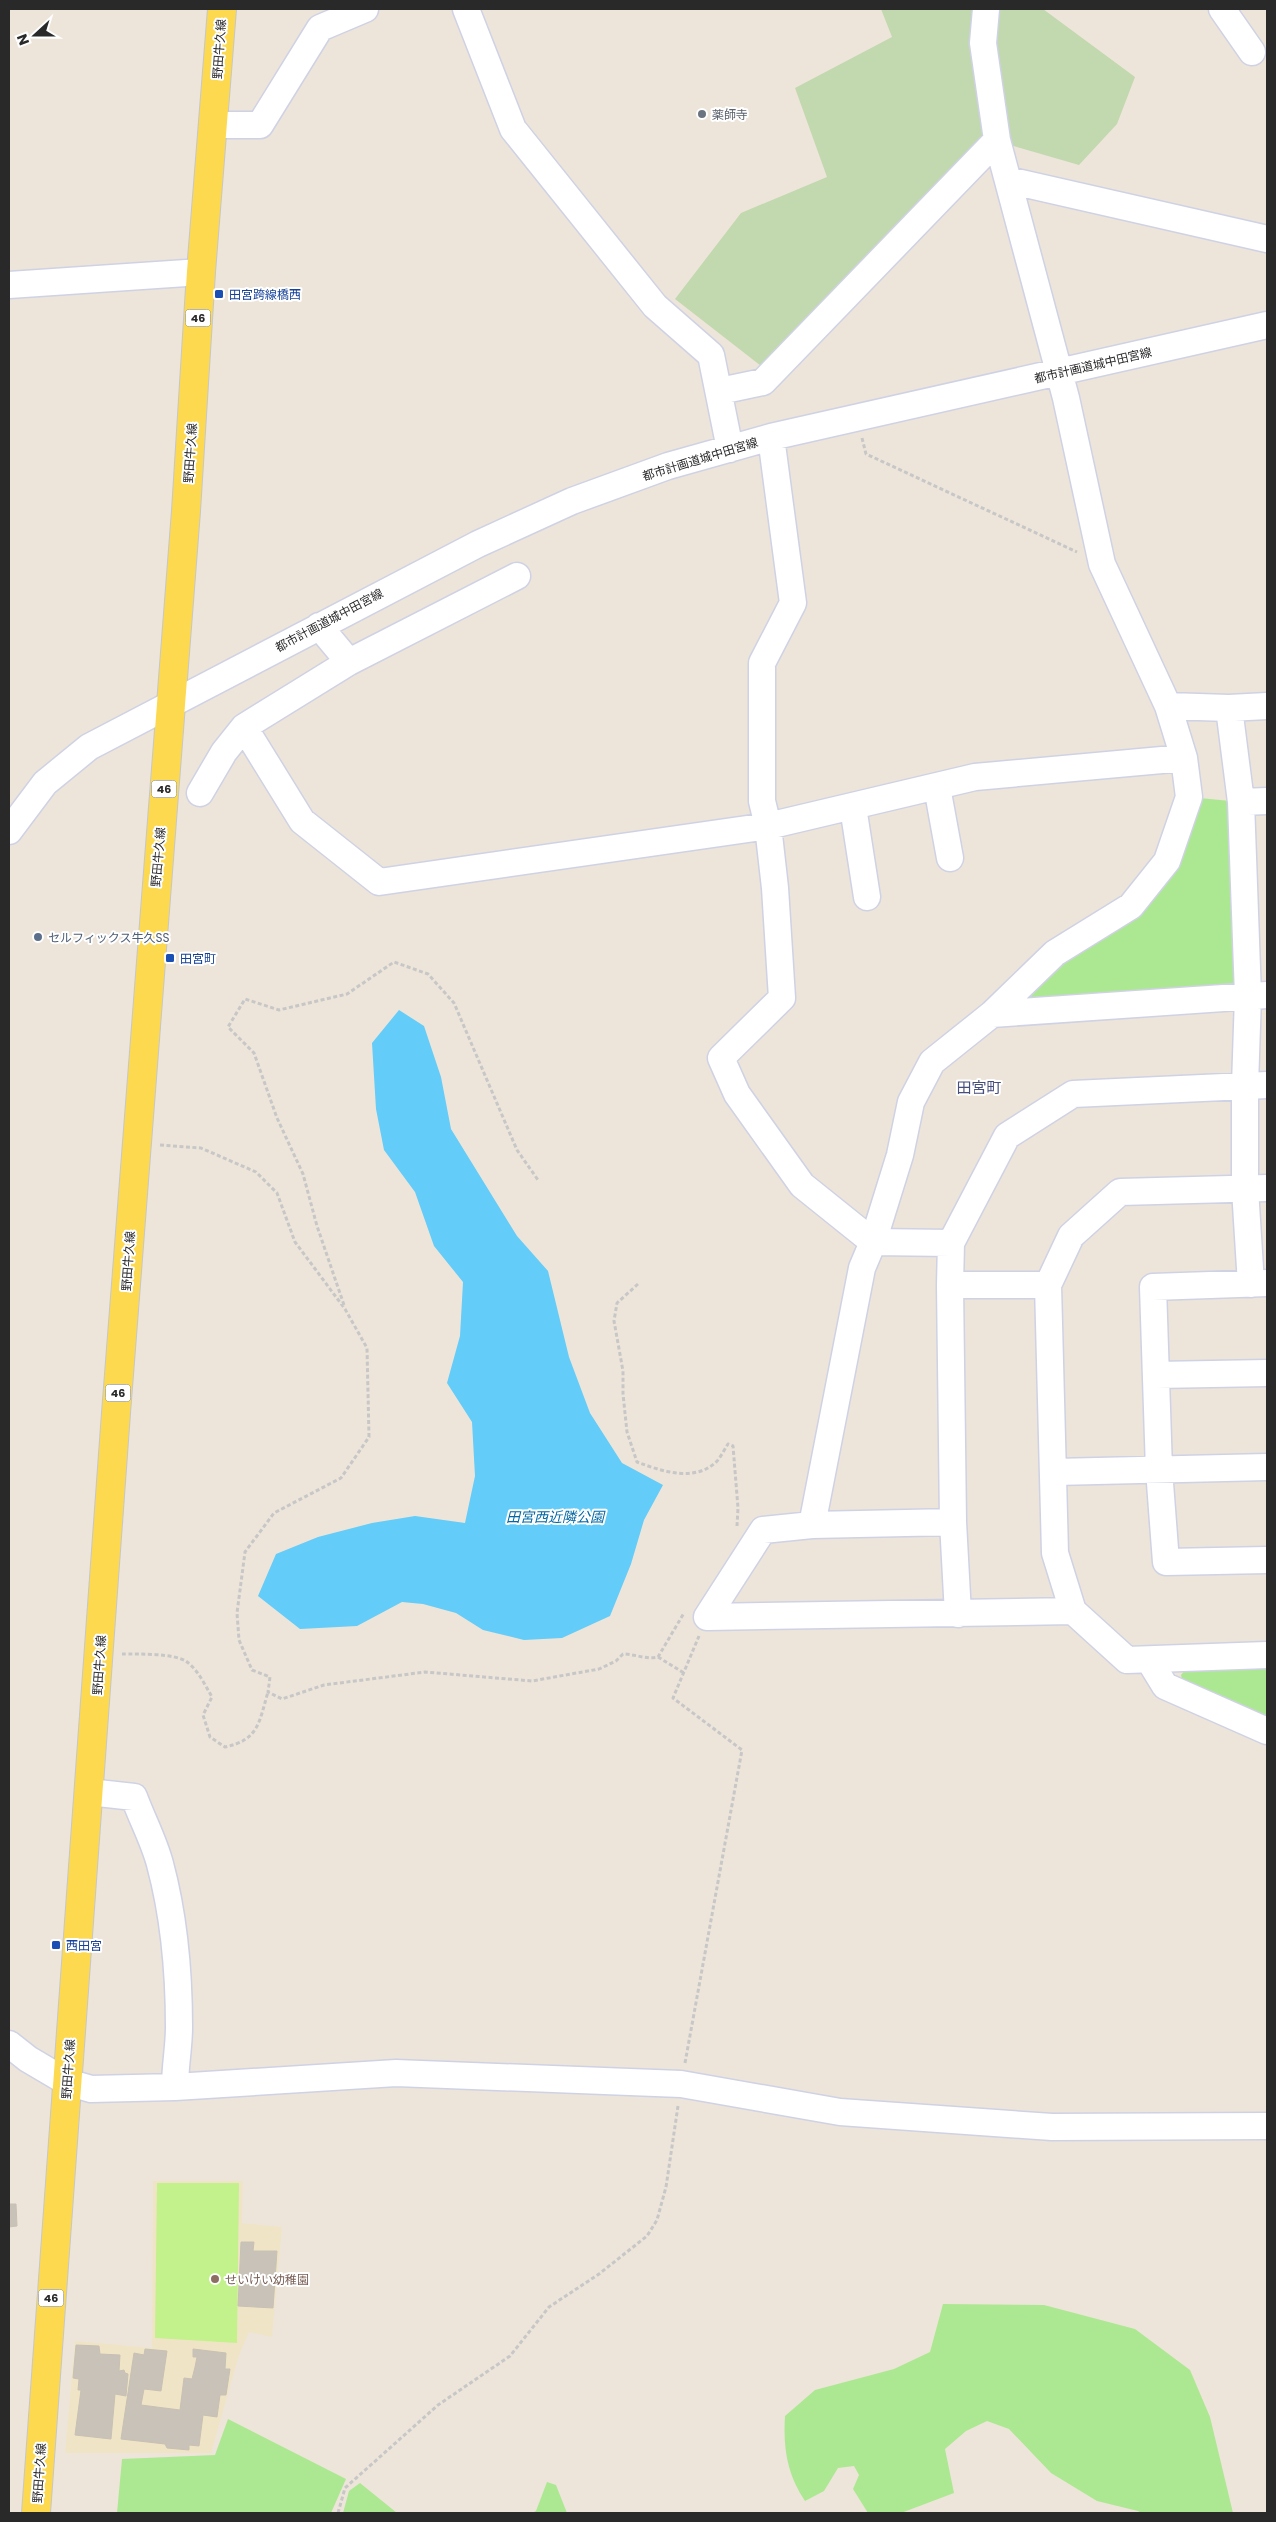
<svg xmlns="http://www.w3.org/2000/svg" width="1276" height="2522" font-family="Poppins,'Noto Sans JP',sans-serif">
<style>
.education{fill:#f0e4c7}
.green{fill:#ace891}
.cemetery{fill:#c2d8af}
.pitch{fill:#c3f18c}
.water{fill:#63ccf8}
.building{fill:#c8c2b9;stroke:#c8c1b3}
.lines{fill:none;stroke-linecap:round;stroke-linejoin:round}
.minor-casing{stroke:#cfd2e4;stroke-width:29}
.major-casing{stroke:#c7c7c7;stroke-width:30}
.path{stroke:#c7c7c7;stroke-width:3;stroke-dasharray:4 2.5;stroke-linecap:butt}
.minor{stroke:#fff;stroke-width:26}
.major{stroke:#fcd94f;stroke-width:28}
.worship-dot{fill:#6b7280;stroke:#fff;stroke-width:2}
.transit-dot{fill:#1a4fb4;stroke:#fff;stroke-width:2}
.service-dot{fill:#5c6f8a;stroke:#fff;stroke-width:2}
.education-dot{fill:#8d6e63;stroke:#fff;stroke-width:2}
.labels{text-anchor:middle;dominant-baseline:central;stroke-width:4;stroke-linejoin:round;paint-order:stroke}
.shield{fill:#fff;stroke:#696969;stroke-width:1}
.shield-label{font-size:11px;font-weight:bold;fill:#292929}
.street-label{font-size:12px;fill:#292929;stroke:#fff}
.worship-label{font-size:12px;fill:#5b616d;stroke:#fff;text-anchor:start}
.transit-label{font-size:12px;fill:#164399;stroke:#fff;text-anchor:start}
.service-label{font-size:12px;fill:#4e5e75;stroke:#fff;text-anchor:start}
.education-label{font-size:12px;fill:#785e54;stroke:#fff;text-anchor:start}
.water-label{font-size:14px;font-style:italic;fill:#0267a4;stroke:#fff}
.quarter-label{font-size:15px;fill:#464e7d;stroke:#fff}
</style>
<rect width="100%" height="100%" fill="#ede5da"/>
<path class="education" d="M153,2181H243L242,2223L282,2227L272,2337L249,2332L239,2355L211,2453H65L75,2341L152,2348Z"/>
<path class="green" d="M1189,797L1241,802L1248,996L992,1014L1131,906Z
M1267,1666V1719L1183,1683L1181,1675L1186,1669Z
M943,2304L1044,2305L1135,2329L1190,2370L1210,2417L1233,2513H1141L1138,2511L1097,2501L1051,2473L1009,2429L987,2421L966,2431L945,2449L954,2493L901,2513H868L853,2489L859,2475L854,2466L838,2468L824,2491L805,2501C787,2474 783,2448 785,2416L815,2390L894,2369L930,2352Z
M228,2419L346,2479L331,2513H117L122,2459L215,2455Z
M547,2482L556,2485L567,2513H532L536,2511Z
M360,2483L397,2513H343L349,2491Z"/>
<path class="cemetery" d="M881,9H1043L1135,77L1117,124L1079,165L996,141L765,369L675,299L741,213L827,177L795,88L892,37Z"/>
<path class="pitch" d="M157,2183H239L237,2343L155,2338Z"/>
<path class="water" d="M399,1010L424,1026L441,1077L451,1129L517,1236L548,1271L569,1357L590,1413L622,1463L663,1485L644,1520L631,1564L610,1616L562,1638L524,1640L483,1630L456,1613L423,1604L402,1602L357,1626L300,1629L258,1596L276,1554L318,1537L372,1523L415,1516L465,1523L475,1476L472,1422L447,1383L460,1336L463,1282L434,1246L415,1192L384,1150L376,1109L372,1043Z"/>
<path class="building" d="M9,2204H16L17,2226L9,2227Z
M241,2242H254L253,2251H277L273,2308L238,2306Z
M76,2345L99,2346L100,2354L120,2355L119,2371L124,2370L125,2373L128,2374L126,2396L115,2394L111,2439L75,2435L81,2390H78L79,2379L73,2378Z
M145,2349L167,2351L161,2391L144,2389L141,2405L180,2410L184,2378L192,2379L195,2367L197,2357H193V2349L226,2353L225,2369H230L226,2395H220L217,2417L203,2415L199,2446L189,2445V2450L167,2448L165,2444L121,2439L134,2353L144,2355Z"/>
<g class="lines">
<g class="minor-casing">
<path id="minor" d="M466,9L513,129L655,306L711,355L730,449
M1222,9L1252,52
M213,125H260L320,28L365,9
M1008,180L1267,239
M9,285L201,272
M720,391L763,382L997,140L983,43L986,9
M771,437L793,603L762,663V801L768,826L775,888L782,998L721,1058L737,1094L802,1185L873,1242L951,1243L950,1285H1048
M319,626L349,662
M1168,706L1229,708
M244,727L302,821L379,882L768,826L975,777L1184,758
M937,787L950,858
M200,793L224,752L244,727L349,662L517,576
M1241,802L1267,801
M853,807L867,897
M9,831L45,783L89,747L478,544L572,501L668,466L771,437L1267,325
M992,1014L1267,995
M1267,1188L1120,1192L1071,1236L1048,1285L1055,1553L1073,1611L1127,1660L1267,1655
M951,1243L1007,1136L1073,1094L1267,1085
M1267,1283L1153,1287L1159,1470L1166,1562L1267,1560
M1251,1284L1245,1189V1086L1248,996L1241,802L1229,708L1267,706
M950,1285L953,1522L958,1614
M1156,1375L1267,1373
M1055,1472L1267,1467
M812,1525L862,1268L873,1242L900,1155L911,1102L932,1062L992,1014L1055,953L1131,906L1167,861L1189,797L1184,758L1168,706L1102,564L1066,398L997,140
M707,1617L1073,1611
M707,1617L763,1530L812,1525L953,1522
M1149,1660L1165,1686L1267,1731
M89,1792L134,1797C142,1819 154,1841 160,1864C174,1916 179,1973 179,2027C179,2047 175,2066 175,2087
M9,2044L28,2059L67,2082L91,2089L175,2087L396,2073L681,2084L840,2112L1052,2127L1267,2126"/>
</g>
<g class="major-casing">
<path id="major" d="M36,2513L116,1413L186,511L201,272L222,9"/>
</g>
<path class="path" d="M862,438L866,454L1077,552
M160,1145L201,1148L256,1172L277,1193L295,1242L345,1309L367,1348L369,1437L341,1478L274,1513L245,1552L237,1613L239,1640L252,1670L270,1677L268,1692L282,1699L324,1685L425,1672L532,1681L599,1669L616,1661L623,1654C635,1654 647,1660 658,1657L684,1613
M638,1284L617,1303L614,1321L623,1371V1394L627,1432L637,1462C661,1471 693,1482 715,1463C720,1459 724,1450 728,1444L733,1446L738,1508L737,1526
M344,1305L317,1226L303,1174L277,1118L254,1053L228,1027L245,999L279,1010L347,994L394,962L428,974L454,1003L517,1150L538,1180
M122,1654C137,1654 176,1653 187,1662C198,1670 205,1685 212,1697L203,1715L210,1737L225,1747C259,1740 259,1722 268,1692
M658,1657L684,1673
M685,2063L742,1750L673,1698L699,1636
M338,2513L345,2488L438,2405L510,2356L549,2307L599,2274L647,2236L657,2220L666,2187L678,2106"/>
<use href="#minor" class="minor"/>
<use href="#major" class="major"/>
</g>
<circle class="worship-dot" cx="702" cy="114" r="5"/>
<g class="transit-dot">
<rect x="214" y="289" width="10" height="10" rx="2.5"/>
<rect x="165" y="953" width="10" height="10" rx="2.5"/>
<rect x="51" y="1940" width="10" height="10" rx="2.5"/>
</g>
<circle class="service-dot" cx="38" cy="937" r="5"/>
<circle class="education-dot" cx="215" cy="2279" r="5"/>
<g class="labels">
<g class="shield">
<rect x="185.5" y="309.5" width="25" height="17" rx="4"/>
<rect x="151.5" y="780.5" width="25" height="17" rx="4"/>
<rect x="105.5" y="1384.5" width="25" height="17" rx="4"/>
<rect x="38.5" y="2289.5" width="25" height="17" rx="4"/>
</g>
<g class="shield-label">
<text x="198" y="318">46</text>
<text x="164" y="789">46</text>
<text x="118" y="1393">46</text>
<text x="51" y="2298">46</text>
</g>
<g class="street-label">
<text transform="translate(219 49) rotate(-86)">野田牛久線</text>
<text transform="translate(1093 365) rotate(-13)">都市計画道城中田宮線</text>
<text transform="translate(190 453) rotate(-86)">野田牛久線</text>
<text transform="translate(700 459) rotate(-17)">都市計画道城中田宮線</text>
<text transform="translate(329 620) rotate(-28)">都市計画道城中田宮線</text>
<text transform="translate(158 857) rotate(-85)">野田牛久線</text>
<text transform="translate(128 1261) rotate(-86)">野田牛久線</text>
<text transform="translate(99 1665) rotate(-86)">野田牛久線</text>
<text transform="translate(68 2069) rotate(-86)">野田牛久線</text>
<text transform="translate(39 2473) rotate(-86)">野田牛久線</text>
</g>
<g class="worship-label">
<text x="712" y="114">薬師寺</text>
</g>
<g class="transit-label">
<text x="229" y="294">田宮跨線橋西</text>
<text x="180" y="958">田宮町</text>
<text x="66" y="1945">西田宮</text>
</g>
<g class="service-label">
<text x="48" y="937">セルフィックス牛久SS</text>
</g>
<g class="education-label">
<text x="225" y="2279">せいけい幼稚園</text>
</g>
<g class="water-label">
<text x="555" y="1517">田宮西近隣公園</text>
</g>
<g class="quarter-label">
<text x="979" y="1087">田宮町</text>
</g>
</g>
<rect width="1276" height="2522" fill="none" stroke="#292929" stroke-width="20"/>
<g transform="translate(35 35) rotate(249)" stroke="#ffffff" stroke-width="4" paint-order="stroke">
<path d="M0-4L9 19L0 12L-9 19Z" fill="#292929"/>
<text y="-8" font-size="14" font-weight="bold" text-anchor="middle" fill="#292929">N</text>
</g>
</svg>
